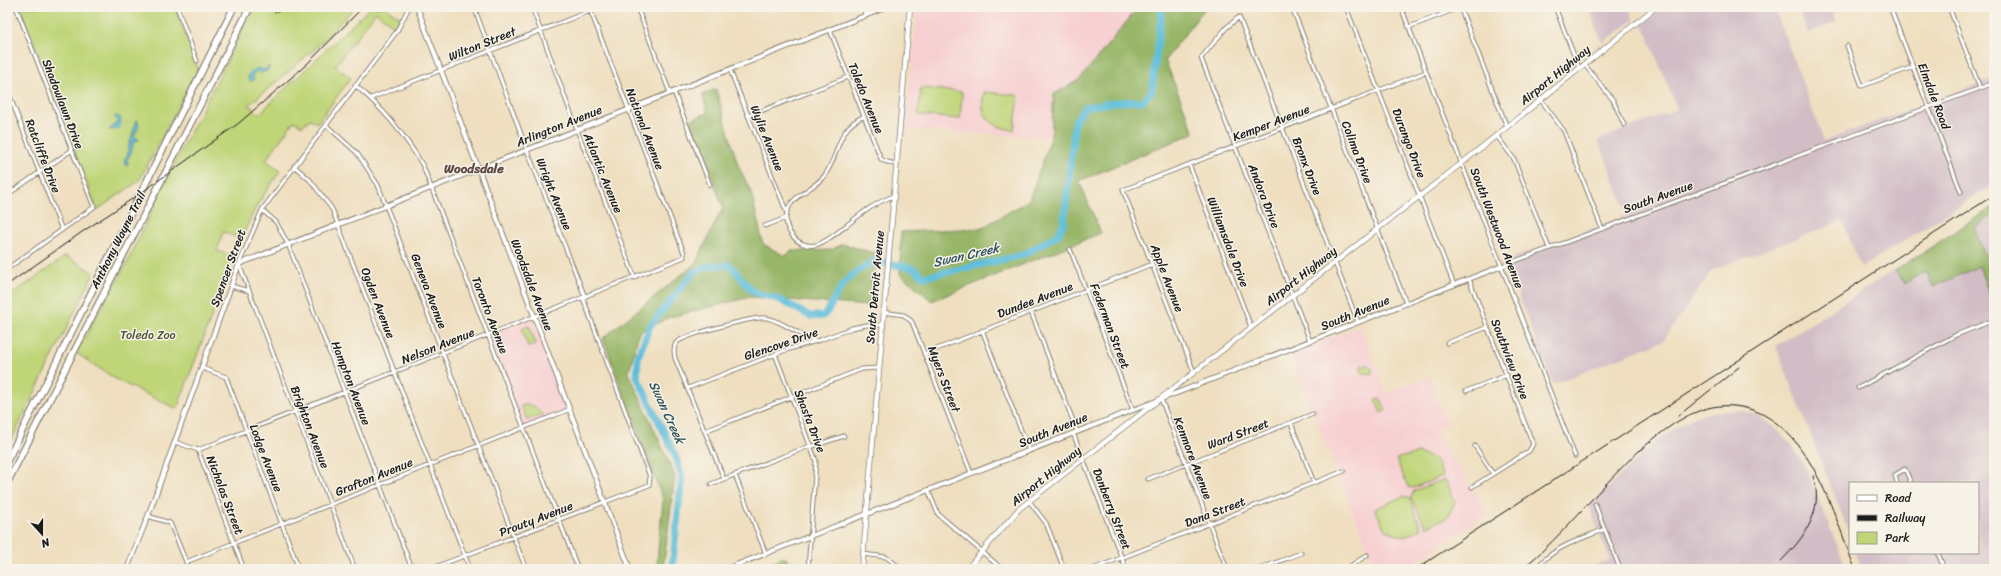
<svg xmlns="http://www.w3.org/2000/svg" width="2001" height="576" font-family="Sriracha,sans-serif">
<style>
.built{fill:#f7cfd1}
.industrial{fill:#d2bdc6}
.green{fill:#bfd578;stroke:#6e784a}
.forest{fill:#97b668;stroke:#5a6942}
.water{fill:#5dbedb;stroke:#3c6d7c}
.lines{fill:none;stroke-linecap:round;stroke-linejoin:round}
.river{stroke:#5dbedb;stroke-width:7}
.street-casing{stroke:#867e6e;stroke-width:5}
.secondary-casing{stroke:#867e6e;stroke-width:6}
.primary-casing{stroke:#867e6e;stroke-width:6}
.highway-casing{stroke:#867e6e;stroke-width:8}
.street{stroke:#fff;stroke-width:3}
.secondary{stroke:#fff;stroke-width:4}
.primary{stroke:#fff;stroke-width:4.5}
.highway{stroke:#fff;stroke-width:5.5}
.rail{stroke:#1c1c1c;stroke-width:1}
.labels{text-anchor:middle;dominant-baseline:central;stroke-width:3;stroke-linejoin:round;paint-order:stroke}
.street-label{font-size:12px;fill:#1c1c1c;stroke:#f7f3e8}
.park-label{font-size:12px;fill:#4d5438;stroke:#f7f3e8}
.neighbourhood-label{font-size:13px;font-weight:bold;fill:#5d4a45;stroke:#f7f3e8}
.water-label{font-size:13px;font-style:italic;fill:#33555f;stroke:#f7f3e8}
</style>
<rect width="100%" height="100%" fill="#f7f3e8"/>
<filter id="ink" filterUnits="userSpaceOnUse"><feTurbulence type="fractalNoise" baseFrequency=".025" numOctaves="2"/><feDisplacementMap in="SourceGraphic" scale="8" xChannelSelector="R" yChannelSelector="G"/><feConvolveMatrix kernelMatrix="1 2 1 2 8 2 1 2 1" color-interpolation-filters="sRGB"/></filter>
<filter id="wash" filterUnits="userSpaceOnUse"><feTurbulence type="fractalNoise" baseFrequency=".012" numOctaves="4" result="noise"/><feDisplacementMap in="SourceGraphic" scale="16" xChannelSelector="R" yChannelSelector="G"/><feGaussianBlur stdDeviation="0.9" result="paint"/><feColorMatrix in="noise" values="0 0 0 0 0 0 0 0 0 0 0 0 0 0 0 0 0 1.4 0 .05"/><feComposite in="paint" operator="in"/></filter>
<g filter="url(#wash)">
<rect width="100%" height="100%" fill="#efdfc0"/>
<path class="built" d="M917,7H1134L1133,14L1079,80L1054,94L1051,138L905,129Z
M533,318L568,410L523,428L488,336Z
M1361,327L1386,393L1429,377L1448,426L1434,431L1489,513L1404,569H1376L1289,352Z"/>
<path class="industrial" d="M1589,7H1629L1634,20L1602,43Z
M1665,7H1774L1824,141L1994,78V184L1861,268L1843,221L1712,270L1663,341L1553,384L1505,261L1628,215L1598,140L1677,109L1643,24Z
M1798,7H1831L1836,22L1808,33Z
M1994,206V569H1861L1855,553H1978V483H1850V539L1849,533L1776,346Z
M1725,410L1743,411L1757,415L1778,431L1792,445L1805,467L1847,569H1586L1610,560L1589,506L1656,441L1695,416Z"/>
<path class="green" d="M20,7H175L198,69L139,181L97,210Z
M255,7H355L317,47L249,105L259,114L371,7H385L401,18L395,27L376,12L335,66L351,78L317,123L310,119L302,126L294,121L266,160L280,171L257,205L241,239L223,232L217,251L234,256L177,409L117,380L76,353L126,265L175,162Z
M921,88L962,92L960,119L918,115Z
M984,92L1017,95L1019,98L1014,130C991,127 978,117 984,92Z
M66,256L94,273L7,449V298Z
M529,326L536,344L533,346L528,347L522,329Z
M1368,365L1372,369V374L1363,373L1360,368L1361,366Z
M1380,398L1386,410L1381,413L1375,399Z
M525,405L534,406L543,415L527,420L521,406Z
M1418,453L1435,459L1443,476L1413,488L1408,487L1396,459Z
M1445,479L1455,502L1448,517L1426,527L1411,497L1414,491Z
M1404,496L1410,498L1421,529L1404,537L1385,530L1375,509Z"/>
<path class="forest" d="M1134,7H1206L1165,60L1194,133L1079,181L1101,233L932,301L900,274L901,232L982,228L1029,200L1051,138L1054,94L1079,80L1133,14Z
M716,89L738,165L751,192L763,244L785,256L792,251L831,250L842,244L878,254L868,306L750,297L670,317L639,332L629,373L675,476L663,569H661L657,561L663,500L603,338L695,264L723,207L690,120L708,113L702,95Z
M1994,206V214L1974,228L1994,278V292L1989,294L1979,266L1933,287L1926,271L1905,283L1895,271Z
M781,557L787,559L789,569H764Z"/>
<path class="water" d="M268,66L269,69L266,72L263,71L262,73H260L257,71L253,74V80L251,82L248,79L249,74L257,68L266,70Z
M115,116L120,117L121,126L117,129L109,130L113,127L117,122Z
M137,119L139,126L134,136L139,140L134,141L131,153L127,160L128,164L127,166L124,160L128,154V149Z"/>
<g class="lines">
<path class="river" d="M672,569L682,477L675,455L637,377L638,357L650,326L694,272L709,266L730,265L753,292L780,300L810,316H823C831,309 834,298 840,289C848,276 861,269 874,261L913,268L924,277L1023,255L1058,235L1064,222L1075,121L1085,107L1117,102L1143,101L1152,91L1162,7"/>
</g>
</g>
<g filter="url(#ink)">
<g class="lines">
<g class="street-casing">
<path id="street" d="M177,7L197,61
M474,7L527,150L585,297
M532,7L577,130L635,278
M637,7L670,93
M1292,7L1406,303
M1346,7L1454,285
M1401,7L1575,456
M1460,7L1507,127
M1555,7L1579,68
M1890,7L1961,192
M1949,7L1980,88
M1409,27L1461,7
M830,30L881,159L884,161L895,164
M1847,46L1862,86L1913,67
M1584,64L1613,100L1624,125
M730,70L787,213
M355,85C384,109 405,135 423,166L578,569
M7,89L62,230
M674,92L710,185
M371,98L600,7
M1541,100L1564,131L1602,229
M748,116L848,77
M864,116C835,130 841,152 825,175C816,188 796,193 789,207C779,225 796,249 816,245C827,242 838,232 847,225C862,213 875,203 893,196
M326,125L357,153L378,185L526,569
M1496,135L1514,159L1549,248
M1189,164L1251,327
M294,166L310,180L332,209L470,569
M7,195L72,150
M262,210L276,222L288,244L412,569
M765,226L786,218
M1070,249L1133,410
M1502,266L1994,83
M7,269L94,207L16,7
M1469,279L1533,444L1529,451L1472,487
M231,286L249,291
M883,312L904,315L912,322L971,473
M1031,312L1077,431
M982,330L1029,451
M1310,341L1201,58L1226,28L1239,17L1358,322
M1447,343L1488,327
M775,354L816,461L808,569
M924,354L1152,264
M202,368L226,377L299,569
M1194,372L1123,190L1426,72
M688,388L786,350L820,340L852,328L866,325H882
M1858,388L1956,335L1994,320
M1466,391L1507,375
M1161,399L1227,569
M1291,423L1314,483
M705,431L862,369L878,368
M1073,433L1126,569
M175,442L198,450L244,569
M1475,446L1493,474
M810,447L844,436
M198,450L684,257V253L589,7
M735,475L766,554
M724,479L675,358C674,353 673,348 676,343C683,335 756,316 767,318C784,322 799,335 815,341
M1148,479L1313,414
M1897,483L1895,475L1905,469L1911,483
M711,484L810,446
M928,490L938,514L1002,569
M1029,501L1046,523L1064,569
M1595,504L1620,569
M148,516L170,523L189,569
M1938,553L1944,569
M863,554L886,557L902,569
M186,562L568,410
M355,569L239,264L262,210L397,31L409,7
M430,569L649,485L650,477L583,298
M1093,569L1344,471
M1259,569L1301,553
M1346,569L1367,555
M1536,569C1552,547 1581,539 1605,529"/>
</g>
<g class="secondary-casing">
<path id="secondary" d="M417,7L630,569
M865,14L875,7
M127,569L148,516L239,264L887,7
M726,569L1502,266"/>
</g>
<g class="primary-casing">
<path id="primary" d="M862,569L910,7
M967,569L1019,509L1462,163L1656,7"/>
</g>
<g class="highway-casing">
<path id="highway" d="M7,461L234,7
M7,483L250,7"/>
</g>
<use href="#street" class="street"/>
<use href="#secondary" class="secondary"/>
<use href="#primary" class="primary"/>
<use href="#highway" class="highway"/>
<path class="rail" d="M267,7L275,12L279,11L283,7
M7,285L82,232L138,195L239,123L307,64L363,7
M1678,416L1739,367
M1639,451C1656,437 1674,421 1694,413C1709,406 1725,404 1741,407C1808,419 1834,514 1855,569
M1781,561C1804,538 1825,511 1813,476
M1416,569L1994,195
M1522,569C1566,533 1600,486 1642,448"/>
</g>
</g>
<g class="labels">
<g class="street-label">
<text transform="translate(482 44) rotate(-22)">Wilton Street</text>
<text transform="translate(1555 75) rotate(-39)">Airport Highway</text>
<text transform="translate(1934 96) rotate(69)">Elmdale Road</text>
<text transform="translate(866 98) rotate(68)">Toledo Avenue</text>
<text transform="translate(63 104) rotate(69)">Shadowlawn Drive</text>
<text transform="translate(1271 123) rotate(-21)">Kemper Avenue</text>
<text transform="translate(559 126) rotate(-22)">Arlington Avenue</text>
<text transform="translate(645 129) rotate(69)">National Avenue</text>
<text transform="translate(767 138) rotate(68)">Wylie Avenue</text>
<text transform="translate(1409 143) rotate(69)">Durango Drive</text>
<text transform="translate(1357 152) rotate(69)">Colima Drive</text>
<text transform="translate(43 156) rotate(69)">Ratcliffe Drive</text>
<text transform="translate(1307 166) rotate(69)">Bronx Drive</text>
<text transform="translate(603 173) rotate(68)">Atlantic Avenue</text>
<text transform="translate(554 194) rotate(68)">Wright Avenue</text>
<text transform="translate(1264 196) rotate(69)">Andora Drive</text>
<text transform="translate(1658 197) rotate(-20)">South Avenue</text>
<text transform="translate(1497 228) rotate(69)">South Westwood Avenue</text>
<text transform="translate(118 240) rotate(-63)">Anthony Wayne Trail</text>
<text transform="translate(1228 242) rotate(69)">Williamsdale Drive</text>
<text transform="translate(228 268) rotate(-70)">Spencer Street</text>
<text transform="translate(1301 276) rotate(-38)">Airport Highway</text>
<text transform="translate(1167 278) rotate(69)">Apple Avenue</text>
<text transform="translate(532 285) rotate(69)">Woodsdale Avenue</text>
<text transform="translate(875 287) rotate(-85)">South Detroit Avenue</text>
<text transform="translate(429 291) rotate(69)">Geneva Avenue</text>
<text transform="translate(1035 300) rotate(-21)">Dundee Avenue</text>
<text transform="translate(378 303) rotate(69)">Ogden Avenue</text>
<text transform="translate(1355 313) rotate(-22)">South Avenue</text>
<text transform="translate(490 315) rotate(69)">Toronto Avenue</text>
<text transform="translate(1110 326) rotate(69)">Federman Street</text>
<text transform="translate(781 344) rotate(-19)">Glencove Drive</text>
<text transform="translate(438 346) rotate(-22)">Nelson Avenue</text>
<text transform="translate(1510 359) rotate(69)">Southview Drive</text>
<text transform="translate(944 379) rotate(69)">Myers Street</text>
<text transform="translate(351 383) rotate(69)">Hampton Avenue</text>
<text transform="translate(810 421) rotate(69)">Shasta Drive</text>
<text transform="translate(310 427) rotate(69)">Brighton Avenue</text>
<text transform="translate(1053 430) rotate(-22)">South Avenue</text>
<text transform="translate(1238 434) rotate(-21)">Ward Street</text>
<text transform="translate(266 458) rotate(69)">Lodge Avenue</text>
<text transform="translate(1193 458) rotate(69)">Kenmore Avenue</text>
<text transform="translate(1046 476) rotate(-39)">Airport Highway</text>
<text transform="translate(374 477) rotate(-22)">Grafton Avenue</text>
<text transform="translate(225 495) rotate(69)">Nicholas Street</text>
<text transform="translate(1112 509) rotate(69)">Danberry Street</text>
<text transform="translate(1215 512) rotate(-21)">Dana Street</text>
<text transform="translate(536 519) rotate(-21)">Prouty Avenue</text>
</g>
<g class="park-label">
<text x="148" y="335">Toledo Zoo</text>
</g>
<g class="neighbourhood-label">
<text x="474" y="168">Woodsdale</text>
</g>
<g class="water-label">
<text transform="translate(966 255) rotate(-13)">Swan Creek</text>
<text transform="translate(667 412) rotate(65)">Swan Creek</text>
</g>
</g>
<rect width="2001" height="576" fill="none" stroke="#f7f3e8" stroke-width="24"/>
<rect x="1849" y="482" width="130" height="72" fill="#f7f3e8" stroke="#9f9d96"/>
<rect x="1857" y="495" width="20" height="6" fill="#ffffff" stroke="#9f9d96"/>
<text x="1885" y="502" font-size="12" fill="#1c1c1c">Road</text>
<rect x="1857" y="515" width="20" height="6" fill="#1c1c1c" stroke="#9f9d96"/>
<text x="1885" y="522" font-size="12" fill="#1c1c1c">Railway</text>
<rect x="1857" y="532" width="20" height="12" fill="#bfd578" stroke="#9f9d96"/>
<text x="1885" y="542" font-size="12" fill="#1c1c1c">Park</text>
<g transform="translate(42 534) rotate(159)" stroke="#f7f3e8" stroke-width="3" paint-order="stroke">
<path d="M0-3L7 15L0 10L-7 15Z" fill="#1c1c1c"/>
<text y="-6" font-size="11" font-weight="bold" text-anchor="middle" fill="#1c1c1c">N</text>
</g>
</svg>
